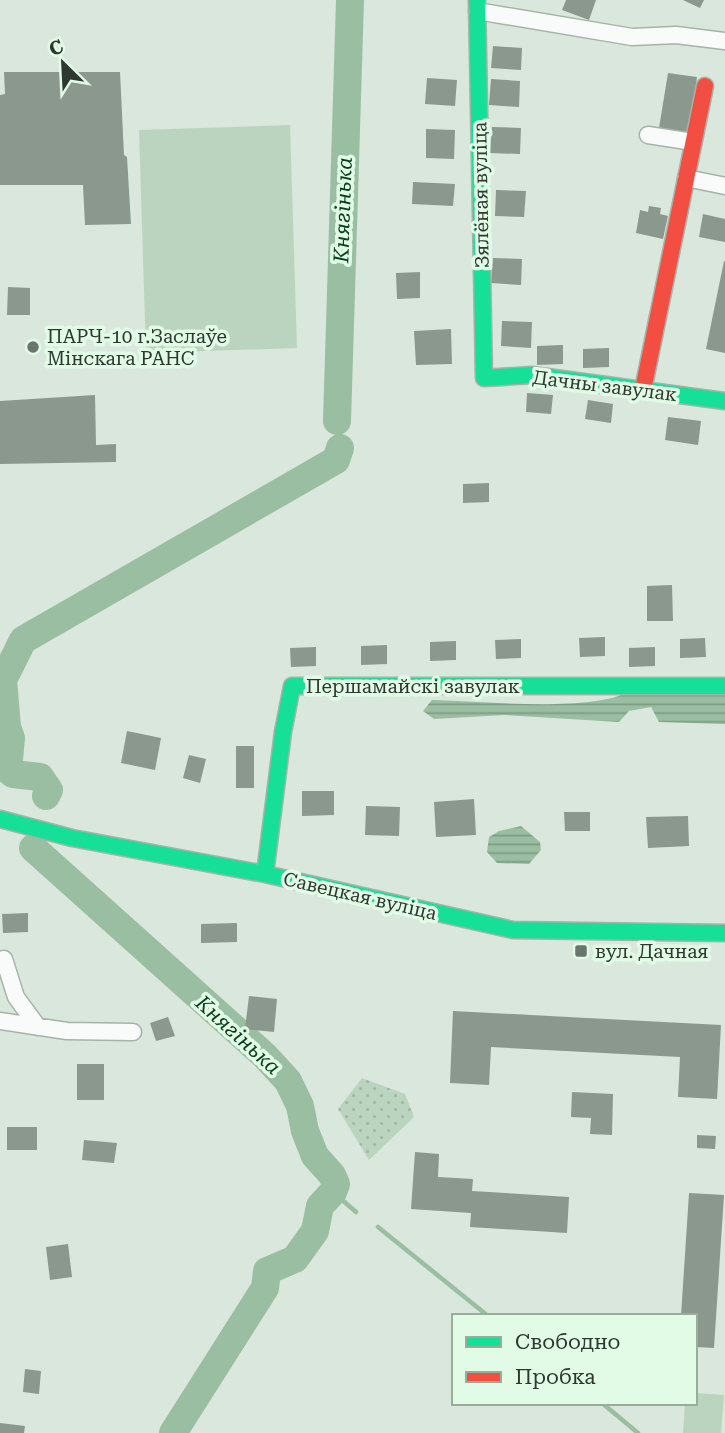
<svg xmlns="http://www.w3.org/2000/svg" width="725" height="1433" font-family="'Roboto Serif',serif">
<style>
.grass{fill:url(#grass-dots)}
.pitch{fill:#bbd4bf}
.water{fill:url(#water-rules)}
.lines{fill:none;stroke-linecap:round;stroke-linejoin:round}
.stream{stroke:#9abea2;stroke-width:4.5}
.river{stroke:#9abea2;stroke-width:28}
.building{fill:#8a988d}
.street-casing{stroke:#a7b2a9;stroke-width:19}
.fast-casing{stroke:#a7b2a9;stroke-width:19}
.jam-casing{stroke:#a7b2a9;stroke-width:19}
.street{stroke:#f9fbfa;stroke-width:16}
.fast{stroke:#16e098;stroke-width:16}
.jam{stroke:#f24e42;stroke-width:16}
.poi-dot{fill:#6a756c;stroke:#e1fbe6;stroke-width:2.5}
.labels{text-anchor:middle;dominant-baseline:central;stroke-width:7;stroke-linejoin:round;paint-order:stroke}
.street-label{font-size:19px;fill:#2e3830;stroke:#e1fbe6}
.poi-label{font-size:19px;fill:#2e3830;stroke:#e1fbe6;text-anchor:start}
.water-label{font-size:21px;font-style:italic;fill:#073e1c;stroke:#e1fbe6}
</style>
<defs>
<pattern id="grass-dots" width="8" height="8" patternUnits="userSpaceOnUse" patternTransform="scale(1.75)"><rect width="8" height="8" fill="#bbd4bf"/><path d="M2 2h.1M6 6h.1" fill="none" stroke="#a1b7a4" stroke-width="1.8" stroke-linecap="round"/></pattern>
<pattern id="water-rules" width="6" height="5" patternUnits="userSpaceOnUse" patternTransform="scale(1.75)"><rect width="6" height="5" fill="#9abea2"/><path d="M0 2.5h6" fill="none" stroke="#7e9b84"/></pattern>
</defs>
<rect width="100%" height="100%" fill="#dae7dc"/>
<path class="grass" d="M362,1078L405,1094L414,1117L369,1160L338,1109Z"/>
<path class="pitch" d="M290,125L297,348L146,353L139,130Z
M695,1393L724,1395L721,1433H683L685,1403H695Z"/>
<path class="water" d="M631,691L725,693V724L659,722L651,707L629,711L619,722L504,715L434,719L423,711L432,700C484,701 588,713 631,691Z
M521,826L540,842L541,850L529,864L497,863L487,852L489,837L499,831Z"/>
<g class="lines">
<path class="stream" d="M333,1192L356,1212
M378,1227L488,1316
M602,1403L638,1433"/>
<path class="river" d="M337,421L350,0
M46,796L49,790L40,777L13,774L8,770L11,738L7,727L3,680L23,640L336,460L340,448
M33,848L265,1056L288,1081L300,1106L305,1131L315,1156L332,1175L336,1184L333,1192L320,1206L315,1231L295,1259L267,1271L265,1288L173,1433"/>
</g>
<path class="building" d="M566,0H596L589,20L562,10Z
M683,0H704L700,8Z
M493,46L522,48L521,70L491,68Z
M4,72H120L124,155L127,157L131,224L85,225L83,185H0V95L5,94Z
M668,73L697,77L689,132L659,128Z
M427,78L457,80L455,106L425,104Z
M491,79L520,81L519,107L489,105Z
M492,127L521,128L520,154L490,153Z
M426,129L455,130L454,159L426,158Z
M413,182L455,184L453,206L412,204Z
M496,190L526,191L524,217L495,216Z
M649,206L661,208L660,214L668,216L663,239L636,233L640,210L648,212Z
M703,214L725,219V242L699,237Z
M493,258L522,259L521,285L491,283Z
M724,261H725V353L706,349Z
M420,272V298L397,299L396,273Z
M8,287L30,288V315H7Z
M502,321L532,322L531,348L501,346Z
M451,329L452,364L416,365L414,331Z
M563,345V364L537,365V346Z
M609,348V367L583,368V349Z
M527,393L553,395L551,414L526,412Z
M95,395L96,445L116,444V462L0,464V401Z
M588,400L613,404L611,423L585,419Z
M668,417L701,421L698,445L665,440Z
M489,483V502L463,503V484Z
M672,585L673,621H647V586Z
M605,637V656L580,657L579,638Z
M705,638L706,657L680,658V639Z
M521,639V658L496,659L495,640Z
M456,641V660L430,661V642Z
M387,645V664L361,665V646Z
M316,647V666L291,667L290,648Z
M655,647V666L629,667V648Z
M127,731L161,738L155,770L121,763Z
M236,746H254V788H236Z
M189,755L206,759L200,783L183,778Z
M302,791H334V815L302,816Z
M474,799L476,835L436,837L434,802Z
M366,806L400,807L399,836L365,835Z
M564,812H590V831H565Z
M688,816L689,846L648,848L646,817Z
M28,913V932L3,933L2,914Z
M237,923V942L201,943V924Z
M249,996L277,999L274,1032L245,1029Z
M453,1011L721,1025L717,1099L678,1097L680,1057L491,1047L489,1085L450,1083Z
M168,1017L175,1036L156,1041L150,1023Z
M77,1064H104V1100H77Z
M572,1092L613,1094L612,1135L590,1134L591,1118L571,1117Z
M7,1127H37V1150H7Z
M697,1135L716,1136L715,1149L697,1148Z
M84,1140L117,1143L114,1163L82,1160Z
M415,1152L439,1154L438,1177L473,1179L472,1191L569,1197L567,1233L470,1227L471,1213L411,1209Z
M689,1193L724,1195L714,1348L695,1347V1316H681Z
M68,1244L72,1277L50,1280L46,1247Z
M25,1369L41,1371L39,1394L23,1392Z
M0,1423L25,1426L24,1433H0Z"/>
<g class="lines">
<g class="street-casing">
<path id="street" d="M477,11L632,37L676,35L725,41
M648,135L693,142
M686,178L725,186
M4,959L16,997L38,1027
M0,1021L67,1031L133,1032"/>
</g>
<g class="fast-casing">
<path id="fast" d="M477,0L484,378L532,375L725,401
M0,819L72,838L265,874L513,930L725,933
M265,874L283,732L292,686H725"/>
</g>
<g class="jam-casing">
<path id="jam" d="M643,390L705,86"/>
</g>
<use href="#street" class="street"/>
<use href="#fast" class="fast"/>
<use href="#jam" class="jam"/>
</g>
<g class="poi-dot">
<circle cx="33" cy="347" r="7"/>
<rect x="574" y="944" width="14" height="14" rx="3.5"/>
</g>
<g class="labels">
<g class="street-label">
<text transform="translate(481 195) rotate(-91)">Зялёная вуліца</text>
<text transform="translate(605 386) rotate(7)">Дачны завулак</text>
<text x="413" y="686">Першамайскі завулак</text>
<text transform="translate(360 896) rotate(13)">Савецкая вуліца</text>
</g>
<g class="poi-label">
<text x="47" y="336">ПАРЧ-10 г.Заслаўе<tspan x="47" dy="22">Мінскага РАНС</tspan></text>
<text x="595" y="951">вул. Дачная</text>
</g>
<g class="water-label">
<text transform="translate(343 210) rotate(-88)">Княгінька</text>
<text transform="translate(238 1035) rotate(42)">Княгінька</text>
</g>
</g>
<rect x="452" y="1314" width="245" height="91" fill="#e1fbe6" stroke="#99ad9d" stroke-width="2"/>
<rect x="466" y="1337" width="35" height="10" fill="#16e098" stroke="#99ad9d" stroke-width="2"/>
<text x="515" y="1349" font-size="21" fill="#2e3830">Свободно</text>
<rect x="466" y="1372" width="35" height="10" fill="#f24e42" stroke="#99ad9d" stroke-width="2"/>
<text x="515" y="1384" font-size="21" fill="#2e3830">Пробка</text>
<g transform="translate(63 63) rotate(336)" stroke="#e1fbe6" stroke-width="5" paint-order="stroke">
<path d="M0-5L12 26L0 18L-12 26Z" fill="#2e3830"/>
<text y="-10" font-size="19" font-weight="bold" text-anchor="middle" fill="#2e3830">С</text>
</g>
</svg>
